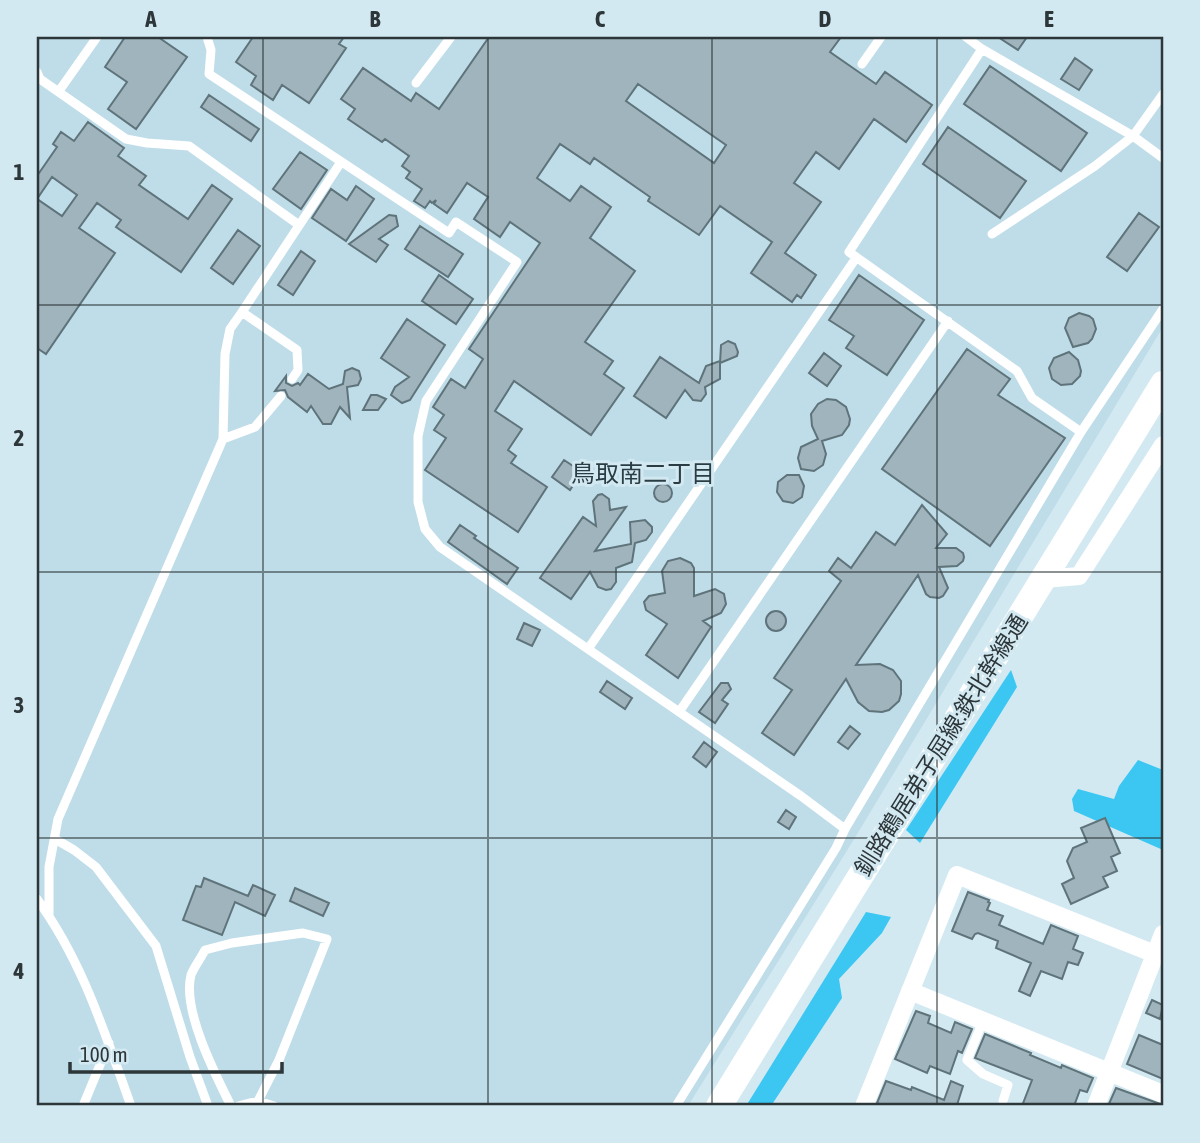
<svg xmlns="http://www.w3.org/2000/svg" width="1200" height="1143" font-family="'Asap Condensed','Noto Sans JP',sans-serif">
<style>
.built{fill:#bfdde9}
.forest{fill:#3bc7f2}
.building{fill:#9fb4bd;stroke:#5f737a;stroke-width:2;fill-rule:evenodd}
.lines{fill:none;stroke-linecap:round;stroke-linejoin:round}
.service{stroke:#fff;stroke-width:9}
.minor{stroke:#fff;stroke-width:18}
.primary{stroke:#fff;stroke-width:26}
.grid{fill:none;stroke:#2d3639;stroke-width:2;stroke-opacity:0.55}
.labels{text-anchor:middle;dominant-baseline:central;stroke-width:6;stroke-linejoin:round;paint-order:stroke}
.street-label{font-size:23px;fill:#2d3639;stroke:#d3e9f2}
.neighbourhood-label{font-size:24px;fill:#2b3d44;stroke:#d3e9f2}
.neatline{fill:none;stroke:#2d3639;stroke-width:2.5}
.grid-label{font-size:23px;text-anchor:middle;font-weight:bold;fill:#2d3639}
</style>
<rect width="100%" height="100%" fill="#d3e9f2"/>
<path class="built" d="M37,37H1163V327L853,841L688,1106H37Z"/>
<path class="forest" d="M1011,670L1017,687L920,843L906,830Z
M1138,760L1163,770V850L1074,811L1072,799L1078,789L1114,799L1119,786Z
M866,912L891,917L882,933L839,979L842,998L771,1106H746Z"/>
<path class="building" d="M125,37H158L187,57L136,129L108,109L127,82L105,67Z
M253,37H344L339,44L346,48L309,103L282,85L273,100L251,85L256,76L236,62Z
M489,37H841L830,52L876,84L885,72L932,105L906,142L874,119L839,169L816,152L794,183L821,202L785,253L816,275L801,298L797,295L792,302L751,273L772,242L720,206L699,235L648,201L650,197L594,158L590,164L560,144L537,178L570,201L581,186L611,207L590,238L635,271L585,342L613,361L604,374L624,388L591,435L514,381L495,411L522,429L508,450L516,456L511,463L547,487L518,532L425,470L446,438L434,430L444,415L433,407L451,379L465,388L483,359L469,349L540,243L510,222L500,237L474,219L488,197L467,183L447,213L434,204L436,200L432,203L430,201L425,208L414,201L422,189L406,178L410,172L402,166L409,156L385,139L382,142L348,119L355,109L341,99L363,68L411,101L416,93L439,109ZM638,84L726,145L714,163L626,101Z
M998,37H1027L1018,50Z
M1075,58L1092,70L1079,90L1061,79Z
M990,66L1087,133L1061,171L964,104Z
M209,95L259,129L251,141L201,107Z
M88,122L124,148L118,156L146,176L139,185L188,219L212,185L232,199L181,272L116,227L121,220L97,203L79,228L115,253L46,354L37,348V199L62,216L77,195L52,177L37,199V176L57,147L53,144L61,132L74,141Z
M948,127L1026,181L1000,218L923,164Z
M300,152L327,170L301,209L273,189Z
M356,186L374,199L346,241L312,218L331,189L347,200Z
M1139,213L1159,227L1127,271L1107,257Z
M389,215L396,216L398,226L379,239L388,245L376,262L349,244Z
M420,226L463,254L448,277L405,249Z
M238,230L260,246L233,284L211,268Z
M301,251L315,261L293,295L278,285Z
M439,275L473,299L456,324L422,301Z
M859,275L924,320L887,375L846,348L854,336L829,320Z
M1079,313L1089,316L1093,319L1096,329L1092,339L1088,343L1073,347L1065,328L1069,318Z
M407,319L445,345L410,400L402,403L391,395L395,387L409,377L381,358Z
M728,341L735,344L738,352L737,356L720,363V379L705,387L706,394L701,401L693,400L685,390L666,418L634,396L660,357L699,383L706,366L720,361V363L721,345Z
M967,349L1010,379L998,395L1065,438L990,546L882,469Z
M1069,352L1078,360L1081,371L1080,376L1072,384L1061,385L1052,379L1049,368L1054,358Z
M824,353L841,366L827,386L809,373Z
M352,368L359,371L361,379L358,385L347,387L350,418L340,407L331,424H323L311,406L307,412L288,397L285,390L275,391L286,376V383L292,386L298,383L300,385L308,374L329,389L343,384L345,371Z
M371,395H377L386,399L378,410H363Z
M827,399L836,400L846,407L850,419L849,425L842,435L822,441L826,454L823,465L814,471L801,469L798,458L801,447L818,439L812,426L811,414L818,404Z
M564,460L582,472L570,490L552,477Z
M787,475H799L804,486L802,497L793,503L783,501L777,492L778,482Z
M654 493a9 9 0 1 1 18 0a9 9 0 1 1-18 0Z
M602,494L609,499L610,510L626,507L595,551L631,544L630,522L645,520L652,527V532L646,540L635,543L632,562L616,568V582L611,589L606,590L598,587L590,572L571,599L540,578L583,517L596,526L593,501L598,495Z
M922,505L947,534L936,548H956L963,553L964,557L963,561L957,566L939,567L948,588L943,596L939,598L930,597L926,594L918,575L856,665L880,664L893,670L901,681V694L899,701L889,710L882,712L869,711L858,702L846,679L794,755L762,733L792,690L774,678L841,581L829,571L838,558L851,568L876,532L895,545Z
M460,525L476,536L474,538L518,568L507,584L448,542Z
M680,558L691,563L694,568V596L715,589L724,594L726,604L721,613L703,621L711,627L678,678L646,655L667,624L646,610L644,602L649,596L665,593L662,571L668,561Z
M766 621a10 10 0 1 1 20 0a10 10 0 1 1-20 0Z
M524,623L540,630L532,646L517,639Z
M607,681L632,698L625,709L600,692Z
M721,683H728L731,689L722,700L728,704L715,723L699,712Z
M850,726L860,734L848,749L838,742Z
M704,742L717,752L706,767L693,757Z
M786,810L796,817L789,829L778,822Z
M1105,818L1120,853L1111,857L1117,871L1103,877L1108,887L1071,904L1062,884L1074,878L1067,861L1073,848L1087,842L1081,828Z
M204,878L248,896L253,885L275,895L265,916L235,902L222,935L183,920L196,886L201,887Z
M295,888L329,903L323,916L290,901Z
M968,892L989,900L988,902L990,903L987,910L1003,916L999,925L1043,944L1051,925L1078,936L1073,949L1083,953L1078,965L1068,962L1062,979L1041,971L1030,996L1019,991L1031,963L996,948L998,941L978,933L975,934L972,939L952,931Z
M1152,1000L1163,1005L1160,1019L1146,1013Z
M916,1011L930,1016L928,1023L951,1033L955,1022L972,1029L962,1053L958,1051L950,1074L930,1066L927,1073L895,1059Z
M985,1034L1031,1053L1030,1055L1061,1068L1062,1065L1093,1078L1087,1092L1080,1090L1074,1106H1022L1032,1080L975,1058Z
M1139,1035L1163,1045V1079L1127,1064Z
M886,1081L911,1090L912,1087L944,1100L951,1081L963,1086L957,1105L959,1106H885L877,1103Z
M1116,1088L1163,1105V1106H1108Z"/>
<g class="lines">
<path class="service" d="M207,37L211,50L209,74L449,233L456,222L517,262L426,401L418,436V502L425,529L440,547L801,796L845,829
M966,37L982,49L1133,136L1163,158
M982,49L849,252L1017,371L1032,398L1081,432L1163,309
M862,64L881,37
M37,72L40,79L126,139L147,143L189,146L299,225
M416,83L451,37
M59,91L97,37
M992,234L1095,166L1133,136L1163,94
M242,312L341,162
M223,439L255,427L281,396
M588,649L856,258
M679,712L948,321
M55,839L74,850L96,867L156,946L190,1057L208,1106
M37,899C83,962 105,1034 131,1106
M49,915V867L58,819L223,439L225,354L230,329L242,312L297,350L298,370L292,379
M983,1021L967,1060L983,1074L1008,1085L1003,1101
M83,1106L109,1043
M231,1106C215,1074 182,1010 191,975C194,967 201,958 205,950L232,943L303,933L327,939L279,1060L258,1101
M238,1106L258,1101L274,1106
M676,1106L836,848L845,829L1081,432"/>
<path class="minor" d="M1044,579L1079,576L1163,445
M910,991L1163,1094
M864,1106L957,875L1155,954
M1096,1106L1163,934"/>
<path class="primary" d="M719,1106L1163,384"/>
</g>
<path class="grid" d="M263,37V1106M488,37V1106M712,37V1106M937,37V1106M37,305H1163M37,572H1163M37,838H1163"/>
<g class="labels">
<g class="street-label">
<text transform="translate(941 745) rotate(-58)">釧路鶴居弟子屈線:鉄北幹線通</text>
</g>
<g class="neighbourhood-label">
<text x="643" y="473">鳥取南二丁目</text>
</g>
</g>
<rect width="1200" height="1143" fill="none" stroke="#d3e9f2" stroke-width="77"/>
<path d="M70 1062v10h212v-10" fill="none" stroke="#2d3639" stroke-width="3.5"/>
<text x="80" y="1062" font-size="21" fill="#2d3639" stroke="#d3e9f2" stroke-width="5" paint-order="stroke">100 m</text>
<rect x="38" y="38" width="1124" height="1066" class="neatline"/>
<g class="grid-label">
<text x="151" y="27">A</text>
<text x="375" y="27">B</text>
<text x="600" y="27">C</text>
<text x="825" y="27">D</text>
<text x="1049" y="27">E</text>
<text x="19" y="180">1</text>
<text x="19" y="446">2</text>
<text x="19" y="713">3</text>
<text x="19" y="979">4</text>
</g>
</svg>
